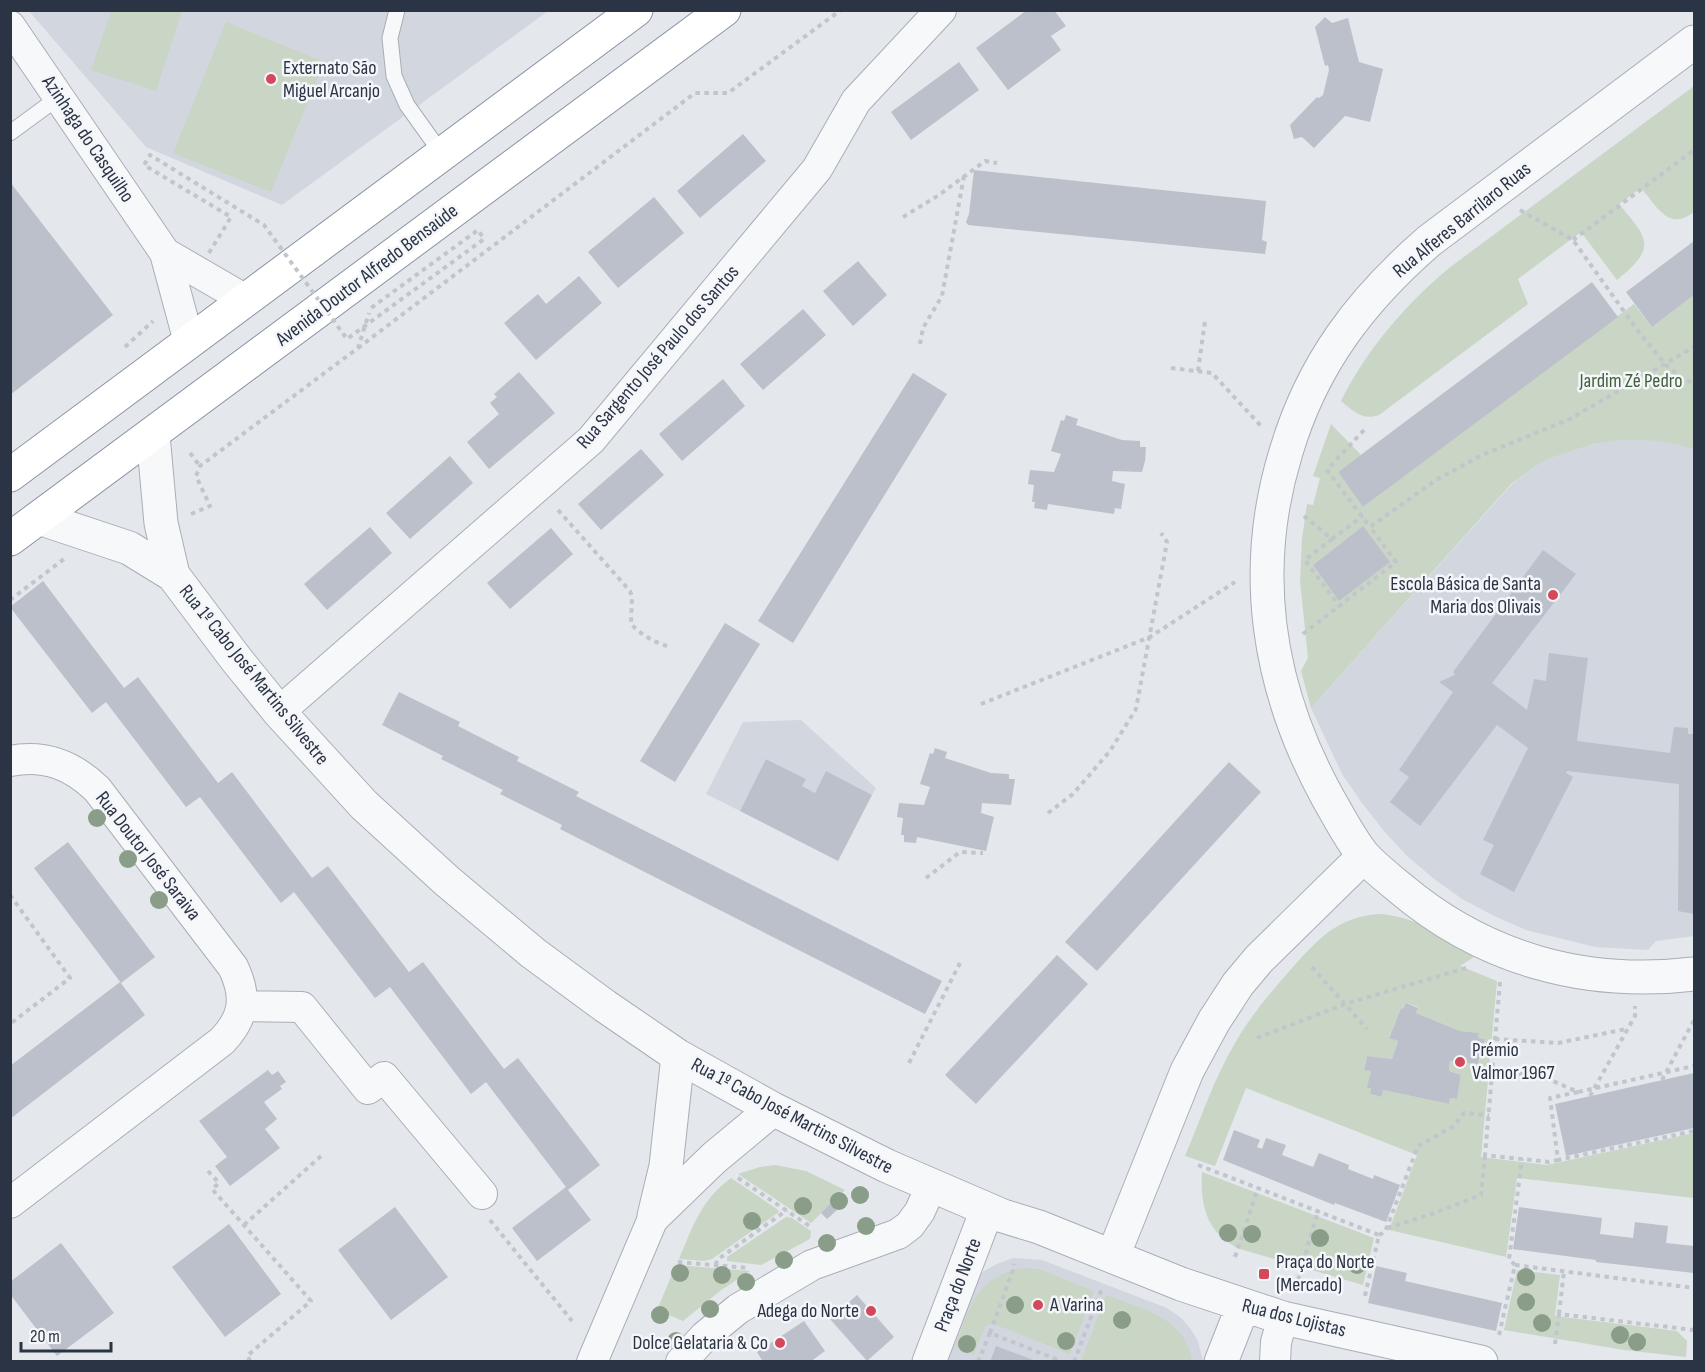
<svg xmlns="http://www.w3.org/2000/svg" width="1705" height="1372" font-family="'Sofia Sans Condensed',sans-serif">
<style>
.built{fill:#d2d6de}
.green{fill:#c9d6c5;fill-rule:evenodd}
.building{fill:#bbc0ca}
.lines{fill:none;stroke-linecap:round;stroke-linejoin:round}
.service-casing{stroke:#a9aeb7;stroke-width:17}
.minor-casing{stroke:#a9aeb7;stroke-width:32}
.tertiary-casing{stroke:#a9aeb7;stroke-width:35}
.trunk-casing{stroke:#8b94a3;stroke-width:35}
.path{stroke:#c2c5cb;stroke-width:4;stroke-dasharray:4.5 4.5;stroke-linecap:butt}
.service{stroke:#f7f8fa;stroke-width:15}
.minor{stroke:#f7f8fa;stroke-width:30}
.tertiary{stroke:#f7f8fa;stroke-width:33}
.trunk{stroke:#fff;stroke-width:33}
.path-bridge{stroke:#c2c5cb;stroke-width:4;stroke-dasharray:4.5 4.5;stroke-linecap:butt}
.tree{fill:#899d89}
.poi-dot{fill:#d1495b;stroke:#f4f6f9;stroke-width:2}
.labels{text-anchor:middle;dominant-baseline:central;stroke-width:5;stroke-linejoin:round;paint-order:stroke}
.poi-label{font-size:20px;fill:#2b3445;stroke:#f4f6f9;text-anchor:start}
.street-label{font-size:20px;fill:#2b3445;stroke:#f4f6f9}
.park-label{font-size:20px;fill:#3f6138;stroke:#f4f6f9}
</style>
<rect width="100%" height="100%" fill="#e4e7ec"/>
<path class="built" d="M29,11H548L282,205L146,147Z
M1636,438L1669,442L1694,449V936L1656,941L1648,950L1595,947L1526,930L1494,916L1462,899L1433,878L1407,856L1383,830L1362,803L1342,774L1311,708L1513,483L1545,460L1577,448L1609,441Z
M801,720L876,788L872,795L826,771L815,793L802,786L805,779L767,759L740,811L706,794L743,722Z
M1013,1258L1042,1260L1167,1308L1180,1317L1190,1328L1198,1341L1203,1361L939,1362L973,1282L984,1271L997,1264Z"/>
<path class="green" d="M111,11H182L156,91L91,70Z
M226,22L324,62L271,192L173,153Z
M1694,86V212C1668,232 1657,206 1641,188L1619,204C1649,240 1657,247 1617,280L1581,232L1518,279L1528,304L1379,415C1363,421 1353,411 1341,401C1367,349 1405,305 1449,268Z
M1694,295V449C1651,436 1609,436 1565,453C1558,455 1550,458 1544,461C1533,468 1523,476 1512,483L1311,708L1301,671L1308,658L1300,581L1302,539L1307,504L1313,505L1320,478L1313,476L1331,424L1361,455L1338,472L1363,507L1634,304L1652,327ZM1363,526L1339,600L1313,565Z
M1379,914C1415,916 1448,938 1480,953L1460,966L1497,981L1481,1157L1547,1165L1694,1133V1198L1517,1178L1506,1257L1389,1230L1417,1155L1246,1088L1215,1166L1185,1156C1201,1118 1214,1079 1235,1043C1251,1015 1272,991 1293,967C1319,938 1338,917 1379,914ZM1406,1003L1418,1007L1416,1013L1460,1031L1478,1033V1038L1485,1039L1483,1052L1478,1064L1450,1061L1449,1071L1461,1075L1457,1099L1450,1098L1449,1104L1383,1090L1382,1097L1370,1094L1371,1088L1368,1087L1371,1071L1364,1069L1367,1056L1392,1059L1398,1041L1389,1037L1401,1008L1403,1009Z
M775,1165L806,1171L845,1190L811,1223L738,1174L760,1167Z
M1202,1172L1374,1238L1363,1285L1240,1249C1207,1234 1200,1206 1202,1172Z
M731,1178L777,1209L779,1212L712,1259L704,1261L679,1259C693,1226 701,1200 731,1178Z
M786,1217L792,1218L811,1231L810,1239L761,1265L727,1261V1257Z
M676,1265L750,1271L720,1291L683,1321L657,1310Z
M1022,1268L1039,1269L1094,1291L1070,1354L991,1323L985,1327L974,1354L955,1347C971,1305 974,1279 1022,1268Z
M1517,1270L1560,1275L1555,1316L1677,1331L1687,1341L1686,1357L1624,1350L1504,1330Z
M1106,1295C1140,1308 1187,1318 1192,1361L1090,1362L1082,1359Z"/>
<path class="building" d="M1027,10H1054L1066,26L1051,36L1061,50L1008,90L976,48Z
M1325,17L1332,23L1348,18L1359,62L1383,69L1370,122L1345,116L1314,148L1302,137L1294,139L1290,125L1317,97L1319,98L1323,95L1329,70L1328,65L1325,66L1315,27Z
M959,62L979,90L911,140L891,112Z
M743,134L766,161L700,218L677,191Z
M974,170L1266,201L1262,240L1267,242L1265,254L968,225L966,222L969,214Z
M10,182L113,315L10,395Z
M654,197L684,233L618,288L588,252Z
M1694,241V295L1652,327L1626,292Z
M858,261L887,295L853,326L823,291Z
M579,276L602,303L536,360L504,323L538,294L546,304Z
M1592,282L1618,317L1363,507L1338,472Z
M803,309L826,335L763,390L740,364Z
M519,372L555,413L489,469L467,442L499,414L490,403L497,397L494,394Z
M913,373L947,394L793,643L758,621Z
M723,379L745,406L682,461L659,434Z
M1066,415L1078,419L1076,425L1122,440L1140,441V447H1146L1145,461L1142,472L1113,471L1112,481L1125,484L1121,509L1115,508L1114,514L1048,504L1047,510L1034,508L1035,502H1032L1034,485L1028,484L1030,470L1054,472L1061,454L1051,451L1061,420L1064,421Z
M641,449L664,475L601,530L578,504Z
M450,456L473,483L410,539L386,513Z
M1363,526L1390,562L1339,601L1313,565Z
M370,527L392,553L327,610L304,584Z
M551,528L573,554L510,609L487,583Z
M1543,550L1576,574L1492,683L1527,710L1534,679L1546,681L1549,653L1588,658L1577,741L1670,753L1674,727L1688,728V734H1694V914L1678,911L1679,784L1567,771L1566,773L1573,777L1514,892L1480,874L1494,845L1483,840L1528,748L1497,725L1420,826L1390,802L1409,777L1399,770L1453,692L1439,682L1455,675L1453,672Z
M43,581L124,688L138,677L218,783L232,772L312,878L328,866L409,972L423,962L504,1069L518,1058L600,1165L568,1190L591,1220L537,1261L512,1228L566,1187L486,1082L471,1094L390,987L375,998L294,892L281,903L200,797L186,807L106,702L92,713L10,607Z
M725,623L760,644L675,782L640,761Z
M399,692L460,722L458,726L519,757L517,761L579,792L576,796L942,981L925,1014L560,829L562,825L500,794L503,790L441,759L443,756L382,725Z
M935,748L947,752L945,758L991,773L1009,774V779H1015L1011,805L982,803L981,813L994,817L986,851L917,837L916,843L904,842V835H901L903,818L897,817L899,803L924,805L930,787L920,784L930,753L933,754Z
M766,759L806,779L802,786L815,793L826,771L872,795L838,861L740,811Z
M1229,762L1261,792L1097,971L1065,942Z
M68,842L155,957L121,983L34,868Z
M1057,955L1088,984L976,1104L945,1075Z
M120,982L145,1015L10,1119V1066Z
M1406,1003L1418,1008L1416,1013L1460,1031L1479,1033L1478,1038L1485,1039L1478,1064L1450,1061L1449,1071L1461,1075L1457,1099L1450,1098L1449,1104L1383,1090L1382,1097L1370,1094L1371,1088H1367L1371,1071L1364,1070L1367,1056L1392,1059L1398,1041L1389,1038L1401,1008L1403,1009Z
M268,1070L272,1075L278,1071L286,1082L280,1086L282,1089L264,1102L277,1119L265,1129L280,1148L230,1186L215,1166L227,1157L199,1121Z
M1694,1073V1128L1566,1156L1555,1104Z
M1234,1130L1260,1140L1257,1147L1262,1149L1266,1138L1286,1145L1282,1155L1313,1167L1319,1153L1349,1165L1348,1169L1373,1179L1374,1175L1400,1185L1386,1222L1335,1203L1334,1205L1223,1160Z
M831,1203L837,1210L827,1219L821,1213Z
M395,1207L448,1277L391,1320L338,1250Z
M1519,1207L1602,1218L1600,1234L1633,1238L1635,1222L1668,1226L1666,1243L1694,1246V1273L1596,1262V1260L1513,1249Z
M229,1224L281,1294L225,1337L172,1267Z
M61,1243L114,1313L57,1356L10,1294V1282Z
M1376,1266L1407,1273L1405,1281L1502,1303L1496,1331L1368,1303Z
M857,1295L894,1337L867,1361L830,1319Z
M804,1321L825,1351L810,1362H763L757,1352Z
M996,1346L1036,1361V1362H990Z"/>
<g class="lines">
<g class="service-casing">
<path id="service" d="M397,10L390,38L394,76L407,105L442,154
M10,133L59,97"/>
</g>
<g class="minor-casing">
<path id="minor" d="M10,26L165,253L189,342
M165,253L246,300
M279,712L591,440L817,169L856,101L941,10
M10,761C45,754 72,765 97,789L233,967C247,996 245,1017 222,1041L10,1203
M242,1006L302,1007L368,1089L384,1077L482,1194
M592,1362L654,1216
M681,1362L705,1336L738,1309L812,1265L898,1234L910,1225L920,1211L931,1186
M1275,1362L1276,1342L1283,1318"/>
</g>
<g class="tertiary-casing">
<path id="tertiary" d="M1694,42L1429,241C1361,300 1312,364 1286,452C1249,572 1268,689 1328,798C1339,817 1350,839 1364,856C1375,868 1388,878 1400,888C1484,959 1585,987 1694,974
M153,435L161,523L173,575
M39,518L129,548L173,575L236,659L279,712L364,805L447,881L533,953L605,1006L678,1056L773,1109L887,1166L1003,1216L1039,1227L1181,1284L1283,1318L1481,1362
M654,1216L666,1166L678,1056
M654,1216L714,1158L773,1109
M1113,1256L1187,1071L1214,1021L1238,984L1259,959L1364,856
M929,1362L987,1210
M1221,1362L1243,1306"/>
</g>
<g class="trunk-casing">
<path id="trunk" d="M10,475L636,10
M10,539L724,10"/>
</g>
<path class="path" d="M1520,210L1573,240L1638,331L1665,364L1683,379L1694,383
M903,217L939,195L985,161L997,163
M1573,240L1694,150
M920,344L923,328L942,296L964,176
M125,347L153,321
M358,348L695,93H728L841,10
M1171,368L1212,373L1261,426
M1198,371L1205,321
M1364,430L1327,470L1370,527
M190,453L200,466
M558,510L630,591L632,597L631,624C640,634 654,642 667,646
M191,514L210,506L196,476L200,466L358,348L369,313
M1304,516L1332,539L1305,560L1340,607
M1332,539L1363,516
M10,600L64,559
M1303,634L1396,562L1370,527L1436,480L1482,455L1570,419L1694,347
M981,704L1150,637L1235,582
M1048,813L1073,794L1110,751L1136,709L1167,542L1161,533
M926,878L960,852L983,853
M10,895L70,978L10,1024
M1312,967L1367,1029
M1500,982L1485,1155L1549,1162L1558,1160
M1257,1038L1345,1004L1466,968
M1495,1039L1558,1043L1626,1029
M909,1063L960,963
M1492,1072L1539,1075L1578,1092L1694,1066
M1662,1080L1694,1020
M1578,1092L1550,1098L1558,1160L1694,1131
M1590,1096L1635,1016V1006
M1198,1165L1379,1235L1364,1300
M208,1171L219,1183L212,1189L311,1301L247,1356L251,1362
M738,1178L811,1227
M490,1220L572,1321
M244,1225L321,1156
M1387,1228L1429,1215L1481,1195L1485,1155
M1379,1235L1385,1232L1418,1146L1454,1126L1464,1113L1489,1115
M1235,1257L1258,1188
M678,1262L749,1268
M716,1265L717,1260L787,1210
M1515,1265L1509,1259L1522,1159
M1298,1280L1318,1211
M1559,1314L1564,1271
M990,1333L1013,1270L1014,1264
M1499,1335L1515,1265L1694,1288
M1555,1344L1559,1314L1694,1330
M978,1362L990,1333L1063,1362
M1074,1362L1102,1288"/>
<use href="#service" class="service"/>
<use href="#minor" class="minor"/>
<use href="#tertiary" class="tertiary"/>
<use href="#trunk" class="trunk"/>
<path class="path-bridge" d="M209,253L231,217L144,165L150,155L264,225L347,339L484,239L478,230L371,308"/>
</g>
<g class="tree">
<circle cx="97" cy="818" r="9"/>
<circle cx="128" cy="859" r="9"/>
<circle cx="159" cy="900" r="9"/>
<circle cx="860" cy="1195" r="9"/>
<circle cx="839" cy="1201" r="9"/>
<circle cx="803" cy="1206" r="9"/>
<circle cx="752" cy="1221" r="9"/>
<circle cx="866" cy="1226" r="9"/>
<circle cx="1228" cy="1233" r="9"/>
<circle cx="1252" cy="1234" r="9"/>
<circle cx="1320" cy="1238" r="9"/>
<circle cx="827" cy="1243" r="9"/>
<circle cx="784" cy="1260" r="9"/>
<circle cx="1357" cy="1265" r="9"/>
<circle cx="680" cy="1273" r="9"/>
<circle cx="722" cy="1275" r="9"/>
<circle cx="1526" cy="1277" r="9"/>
<circle cx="746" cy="1282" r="9"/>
<circle cx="1526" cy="1302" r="9"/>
<circle cx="1015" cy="1305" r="9"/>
<circle cx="710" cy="1309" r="9"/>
<circle cx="660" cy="1315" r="9"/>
<circle cx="1122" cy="1320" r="9"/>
<circle cx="1542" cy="1323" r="9"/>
<circle cx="1620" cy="1335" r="9"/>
<circle cx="676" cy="1341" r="9"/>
<circle cx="1066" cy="1341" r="9"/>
<circle cx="1637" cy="1342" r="9"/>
<circle cx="967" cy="1344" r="9"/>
</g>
<g class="poi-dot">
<circle cx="271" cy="79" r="6"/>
<circle cx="1553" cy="595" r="6"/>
<circle cx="1460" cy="1062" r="6"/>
<rect x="1258" y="1268" width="12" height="12" rx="3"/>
<circle cx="1038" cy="1305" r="6"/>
<circle cx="871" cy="1311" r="6"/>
<circle cx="780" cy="1343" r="6"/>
</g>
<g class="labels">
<g class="poi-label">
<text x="283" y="68">Externato São<tspan x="283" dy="23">Miguel Arcanjo</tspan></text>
<text x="1541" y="584" text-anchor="end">Escola Básica de Santa<tspan x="1541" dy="23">Maria dos Olivais</tspan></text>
<text x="1472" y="1050">Prémio<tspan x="1472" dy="23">Valmor 1967</tspan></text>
<text x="1276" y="1262">Praça do Norte<tspan x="1276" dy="23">(Mercado)</tspan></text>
<text x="1050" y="1305">A Varina</text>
<text x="859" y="1311" text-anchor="end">Adega do Norte</text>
<text x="768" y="1343" text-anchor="end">Dolce Gelataria &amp; Co</text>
</g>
<g class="street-label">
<text transform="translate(88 139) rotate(56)">Azinhaga do Casquilho</text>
<text transform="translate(1462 220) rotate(-39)">Rua Alferes Barrilaro Ruas</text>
<text transform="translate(367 275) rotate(-37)">Avenida Doutor Alfredo Bensaúde</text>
<text transform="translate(658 357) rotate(-49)">Rua Sargento José Paulo dos Santos</text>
<text transform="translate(254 675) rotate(51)">Rua 1º Cabo José Martins Silvestre</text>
<text transform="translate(148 856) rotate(52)">Rua Doutor José Saraiva</text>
<text transform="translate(792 1116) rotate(28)">Rua 1º Cabo José Martins Silvestre</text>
<text transform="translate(958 1285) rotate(-69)">Praça do Norte</text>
<text transform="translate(1294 1318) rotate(14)">Rua dos Lojistas</text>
</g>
<g class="park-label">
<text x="1631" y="381">Jardim Zé Pedro</text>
</g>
</g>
<rect width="1705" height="1372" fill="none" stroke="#2b3445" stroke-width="24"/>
<path d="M21 1342v9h90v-9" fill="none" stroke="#2b3445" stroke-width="3"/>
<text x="30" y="1342" font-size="18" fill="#2b3445" stroke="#f4f6f9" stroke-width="4.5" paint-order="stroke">20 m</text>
</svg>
